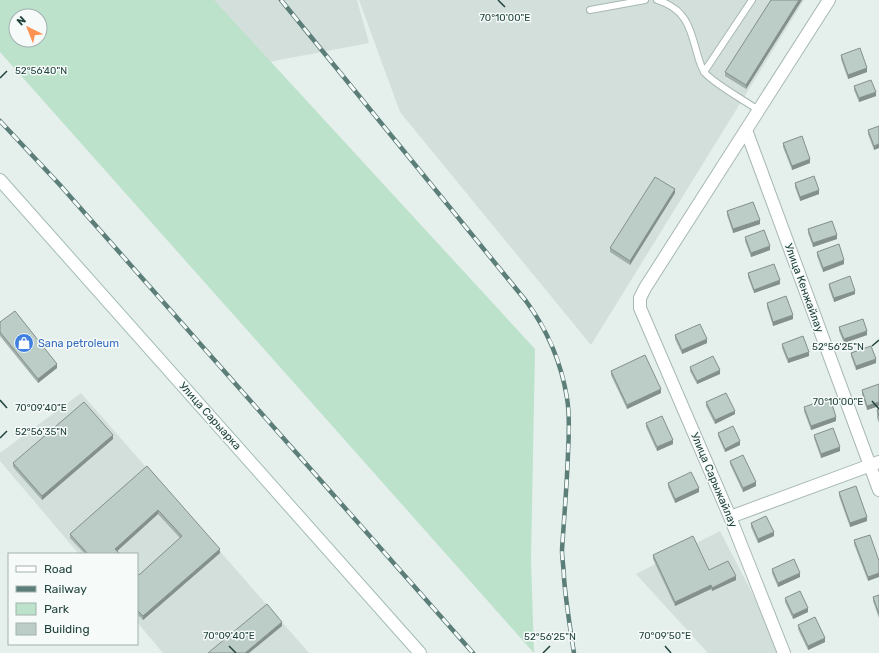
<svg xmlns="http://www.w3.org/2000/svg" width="879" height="653" font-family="Rubik,sans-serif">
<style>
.built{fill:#d3dfdb}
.green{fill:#bce2cb;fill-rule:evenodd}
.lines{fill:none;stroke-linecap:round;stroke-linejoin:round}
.service-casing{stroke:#a7b8b4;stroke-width:8}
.minor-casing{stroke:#a7b8b4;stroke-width:14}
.secondary-casing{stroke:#a2bcb6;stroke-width:14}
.service{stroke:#fff;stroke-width:6}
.minor{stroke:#fff;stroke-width:12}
.secondary{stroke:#fff;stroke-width:12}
.rail-casing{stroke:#5c7e79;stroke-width:4.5}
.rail{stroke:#f6fbf9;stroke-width:3;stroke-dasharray:9;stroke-linecap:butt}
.wall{fill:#a2b0ac}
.shaded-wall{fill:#84908c}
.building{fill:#bccdc8;stroke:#84908c}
.ticks{fill:none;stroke:#22433e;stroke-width:1.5}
.labels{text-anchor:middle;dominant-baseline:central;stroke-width:3;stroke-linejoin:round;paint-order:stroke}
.street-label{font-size:11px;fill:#22433e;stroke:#f6fbf9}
.shop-label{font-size:11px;fill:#366cbe;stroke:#f6fbf9;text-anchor:start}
.ticks-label{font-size:10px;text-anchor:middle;fill:#22433e;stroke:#f6fbf9;stroke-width:3;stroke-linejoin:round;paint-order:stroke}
</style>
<rect width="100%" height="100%" fill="#e5efec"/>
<path class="built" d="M212,0H357L369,43L258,64Z
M359,0H804L591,345L400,112Z
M81,393L309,653H163L137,622V554H79L0,461V453Z
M720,531L783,653H708L636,574Z"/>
<path class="green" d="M0,0H214L535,349L531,560L534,653L0,52ZM16,16H40V40H16Z"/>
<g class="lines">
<g class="service-casing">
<path id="service" d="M657,0C686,9 690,27 697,53C699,60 701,68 705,73C716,85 744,100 758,110
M590,10L645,0
M704,72L752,0"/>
</g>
<g class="minor-casing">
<path id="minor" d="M746,130L879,490
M730,517L879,462
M784,653L730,517L640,308V298L645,288L829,0"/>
</g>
<g class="secondary-casing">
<path id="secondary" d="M0,180L420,653"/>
</g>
<use href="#service" class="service"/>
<use href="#minor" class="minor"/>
<use href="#secondary" class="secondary"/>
<g class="rail-casing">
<path id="rail" d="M281,0L526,301C548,331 561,361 567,398C570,416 569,435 568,453C567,485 564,518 562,550C562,559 564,569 564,578C566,603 570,628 574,653
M0,121L60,185L473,653"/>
</g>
<use href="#rail" class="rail"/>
</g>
<path class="wall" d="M771,0H802L746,89L725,76V72Z
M841,55L867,72L848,79L841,59Z
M854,86L876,96L859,102L854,90Z
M879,126L874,150L868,134V130Z
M783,143L810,163L792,170L783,147Z
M795,183L819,194L800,201L795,187Z
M675,193L630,265L610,252V248Z
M727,211L760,224L733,233L727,215Z
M808,229L837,239L813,247L808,233Z
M745,237L770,250L751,257L745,241Z
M817,252L844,264L823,272L817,256Z
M748,273L780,284L754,293L748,277Z
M829,284L855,294L834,302L829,288Z
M767,303L793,319L773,326L767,307Z
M0,322L57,368L38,383L0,336Z
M839,327L867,335L844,343L839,331Z
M675,335L707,343L682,354L675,339Z
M782,344L809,356L788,363L782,348Z
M851,353L876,363L856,370L851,356Z
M690,367L720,374L697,384L690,371Z
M611,371L661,393L627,409L611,375Z
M879,384V406L867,410L862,394V390Z
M706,402L735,414L715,424L706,406Z
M804,407L836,421L811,430L804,411Z
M879,409V423L877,418V410Z
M646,423L673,444L657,451L646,427Z
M718,433L740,445L725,452L718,436Z
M814,435L840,451L821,458L814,438Z
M113,439L42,500L13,467V463Z
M730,461L756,486L743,492L730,464Z
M147,466L220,553L143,620L137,614V573L139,575L180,538L158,514L117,551L120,554H85L70,538V534Z
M668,483L699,492L675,503L668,487Z
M839,492L867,521L850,527L839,496Z
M751,523L774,536L758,543L751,527Z
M870,535L868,581L854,544V540Z
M653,555L709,570L736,580L712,591L711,589L675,606L653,559Z
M772,569L800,577L778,587L772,573Z
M879,595V618L873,601V597Z
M785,598L808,612L793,619L785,602Z
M798,625L825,642L808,650L798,629Z"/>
<path class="shaded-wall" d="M799,0H802L746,89V85Z
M867,68V72L848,79V75Z
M876,92V96L859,102V98Z
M879,144V148L874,150V146Z
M810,159V163L792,170V166Z
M675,189V193L630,265V261Z
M819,190V194L800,201V197Z
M760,220V224L733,233V229Z
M837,235V239L813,247V243Z
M770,246V250L751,257V253Z
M844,260V264L823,272V268Z
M780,280V284L754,293V290Z
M855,291V294L834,302V298Z
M793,315V319L773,326V322Z
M867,331V335L844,343V339Z
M707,339V343L682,354V350Z
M809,352V356L788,363V359Z
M876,359V363L856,370V366Z
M57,364V368L38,383V379Z
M720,370V374L697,384V381Z
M661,389V393L627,409V405Z
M879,402V406L867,410V406Z
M735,411V414L715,424V420Z
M836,417V421L811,430V426Z
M113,435V439L42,500V496Z
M673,440V444L657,451V447Z
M740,441V445L725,452V449Z
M840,447V451L821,458V454Z
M756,482V486L743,492V488Z
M699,488V492L675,503V499Z
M158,510V514L115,553V549Z
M867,517V521L850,527V523Z
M774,532V536L758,543V539Z
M220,549V553L143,620V616Z
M800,573V577L778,587V583Z
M879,573V577L868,581V577Z
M736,576V580L712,591V588Z
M711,585V589L675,606V602Z
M808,608V612L793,619V615Z
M282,622V626L249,653H245Z
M825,638V642L808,650V646Z"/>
<path class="building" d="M771,0H799L746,85L725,72Z
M860,48L867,68L848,75L841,55Z
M871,80L876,92L859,98L854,86Z
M879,126V144L874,146L868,130Z
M802,136L810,159L792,166L783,143Z
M814,176L819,190L800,197L795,183Z
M655,177L675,189L630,261L610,248Z
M753,202L760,220L733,229L727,211Z
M832,221L837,235L813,243L808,229Z
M764,230L770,246L751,253L745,237Z
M839,244L844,260L823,268L817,252Z
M774,264L780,280L754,290L748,273Z
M850,276L855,291L834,298L829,284Z
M786,296L793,315L773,322L767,303Z
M15,311L57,364L38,379L0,332V322Z
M863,319L867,331L844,339L839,327Z
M700,324L707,339L682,350L675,335Z
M803,336L809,352L788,359L782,344Z
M871,346L876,359L856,366L851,353Z
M645,355L661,389L627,405L611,371Z
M713,356L720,370L697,381L690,367Z
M879,384V402L867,406L862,390Z
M726,393L735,411L715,420L706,402Z
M830,398L836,417L811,426L804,407Z
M84,402L113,435L42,496L13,463Z
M879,409V416L877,410Z
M662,416L673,440L657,447L646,423Z
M733,426L740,441L725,449L718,433Z
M833,428L840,447L821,454L814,435Z
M743,455L756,482L743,488L730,461Z
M147,466L220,549L143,616L137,610V573L139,575L182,536L158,510L115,549L120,554H88L70,534Z
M691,472L699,488L675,499L668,483Z
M856,486L867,517L850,523L839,492Z
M766,516L774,532L758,539L751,523Z
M870,535L879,561V573L868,577L854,540Z
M693,536L709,570L728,561L736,576L712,588L711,585L675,602L653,555Z
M794,559L800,573L778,583L772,569Z
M800,591L808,608L793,615L785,598Z
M879,595V614L873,597Z
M267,604L282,622L245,653H208Z
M815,617L825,638L808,646L798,625Z"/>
<path class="ticks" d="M498,0L505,7M0,78L7,71M872,346L879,340M0,400L7,408M872,401L879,409M0,438L7,431M229,646L236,653M665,646L671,653M543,653L550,646"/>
<defs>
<g id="shop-disc" transform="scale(1)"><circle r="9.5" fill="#3f7fe0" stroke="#f6fbf9"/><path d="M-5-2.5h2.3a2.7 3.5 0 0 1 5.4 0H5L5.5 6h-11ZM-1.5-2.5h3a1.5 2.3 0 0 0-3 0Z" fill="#fff"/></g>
</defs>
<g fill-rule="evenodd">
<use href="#shop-disc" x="24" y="343"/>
</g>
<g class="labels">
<g class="street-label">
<text transform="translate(804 288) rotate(70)">Улица Кенжайлау</text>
<text transform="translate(210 416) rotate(48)">Улица Сарыарка</text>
<text transform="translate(714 480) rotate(67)">Улица Сарыжайлау</text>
</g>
<g class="shop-label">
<text x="38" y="343">Sana petroleum</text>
</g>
</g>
<g class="ticks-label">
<text x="505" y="21">70°10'00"E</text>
<text x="41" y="74">52°56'40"N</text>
<text x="838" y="350">52°56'25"N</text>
<text x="838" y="405">70°10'00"E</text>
<text x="41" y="411">70°09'40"E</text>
<text x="41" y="435">52°56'35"N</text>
<text x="229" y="639">70°09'40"E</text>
<text x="665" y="639">70°09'50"E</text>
<text x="550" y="640">52°56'25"N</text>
</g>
<rect x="8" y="553" width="130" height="92" fill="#f6fbf9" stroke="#a1b1ae"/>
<rect x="16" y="566" width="20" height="6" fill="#ffffff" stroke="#a1b1ae"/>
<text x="44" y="573" font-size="12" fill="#22433e">Road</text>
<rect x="16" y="586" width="20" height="6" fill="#5c7e79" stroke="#a1b1ae"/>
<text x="44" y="593" font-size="12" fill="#22433e">Railway</text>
<rect x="16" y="603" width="20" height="12" fill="#bce2cb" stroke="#a1b1ae"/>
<text x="44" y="613" font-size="12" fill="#22433e">Park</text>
<rect x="16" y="623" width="20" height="12" fill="#bccdc8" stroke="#a1b1ae"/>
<text x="44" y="633" font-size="12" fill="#22433e">Building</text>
<g transform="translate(28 28) rotate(317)"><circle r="19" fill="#f6fbf9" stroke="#a1b1ae"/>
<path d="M0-3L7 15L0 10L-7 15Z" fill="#fe9253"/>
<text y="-6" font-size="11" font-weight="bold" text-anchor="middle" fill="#22433e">N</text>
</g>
</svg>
